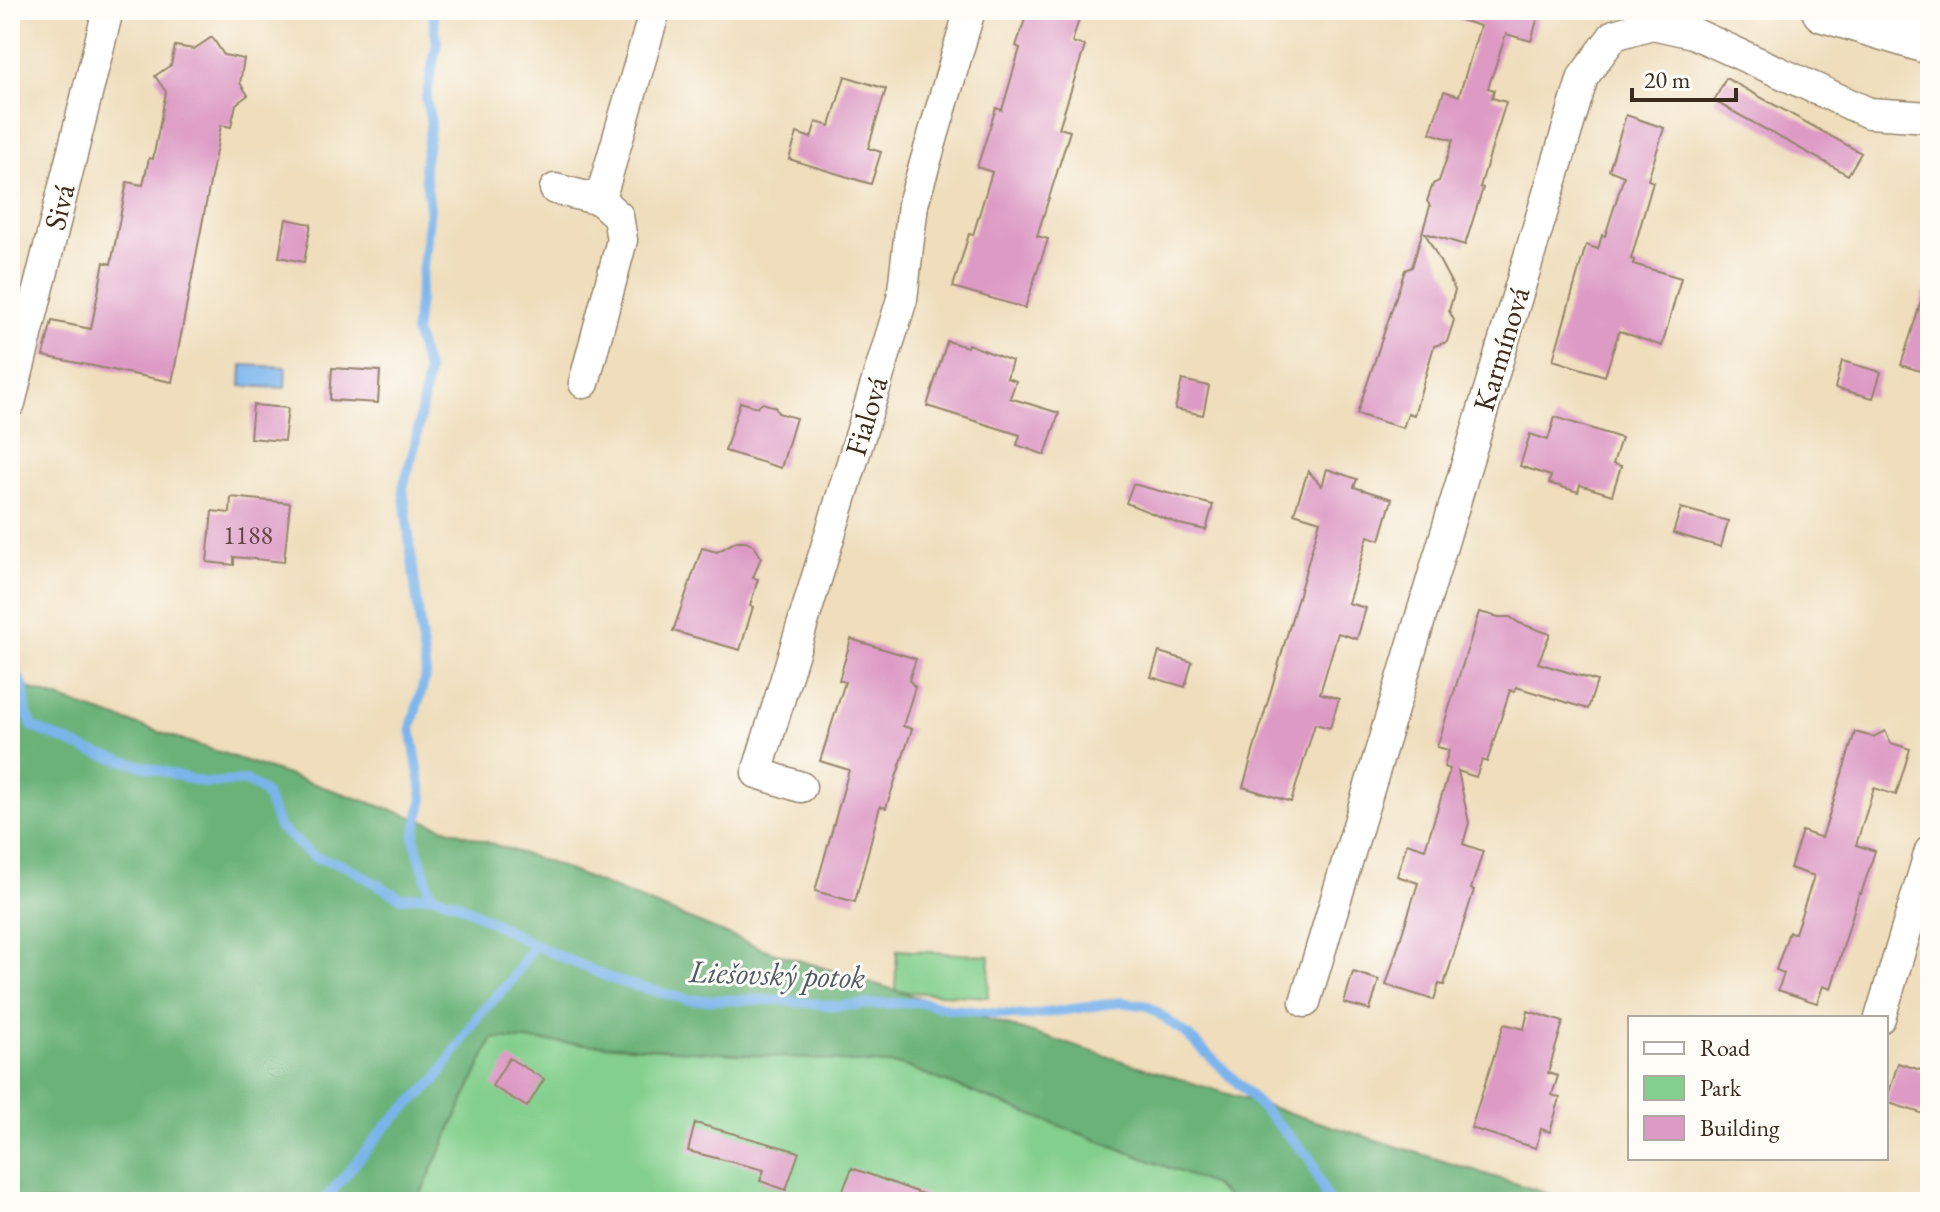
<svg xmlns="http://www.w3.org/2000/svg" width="1940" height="1212" font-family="'EB Garamond',serif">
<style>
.green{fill:#83cf8d;stroke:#5f7c56;stroke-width:2}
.forest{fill:#6ab278;stroke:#526e4b;stroke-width:2}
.water{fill:#7ab4eb;stroke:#5a6f84;stroke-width:2}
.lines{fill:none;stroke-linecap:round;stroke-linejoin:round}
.stream{stroke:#7ab4eb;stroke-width:10}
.building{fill:#dd9ac5}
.street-casing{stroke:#95846c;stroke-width:33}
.secondary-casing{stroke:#95846c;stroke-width:47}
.street{stroke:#fff;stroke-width:30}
.secondary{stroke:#fff;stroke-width:44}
.labels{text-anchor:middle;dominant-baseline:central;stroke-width:6;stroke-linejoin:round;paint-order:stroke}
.number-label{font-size:26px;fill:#644648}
.street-label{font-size:30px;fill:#3b2a1e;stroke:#fdfcf7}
.water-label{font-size:32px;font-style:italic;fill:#515a66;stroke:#fdfcf7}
</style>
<rect width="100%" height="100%" fill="#fdfcf7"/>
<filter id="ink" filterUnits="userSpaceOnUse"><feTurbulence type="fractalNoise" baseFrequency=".0125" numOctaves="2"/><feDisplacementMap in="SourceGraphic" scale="16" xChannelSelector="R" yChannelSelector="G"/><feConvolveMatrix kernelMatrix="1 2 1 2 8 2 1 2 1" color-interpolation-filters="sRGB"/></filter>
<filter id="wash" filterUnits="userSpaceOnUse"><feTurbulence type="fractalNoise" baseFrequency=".006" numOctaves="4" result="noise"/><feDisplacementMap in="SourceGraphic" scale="32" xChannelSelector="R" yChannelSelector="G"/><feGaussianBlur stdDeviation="1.8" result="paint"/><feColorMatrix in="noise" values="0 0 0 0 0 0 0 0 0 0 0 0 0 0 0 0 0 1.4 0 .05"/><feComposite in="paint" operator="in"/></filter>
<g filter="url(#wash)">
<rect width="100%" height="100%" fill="#efddbb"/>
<path class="green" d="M897,950L990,956L988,997L895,991Z
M492,1038L617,1043L902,1065L1214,1185L1232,1202H417Z"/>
<path class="forest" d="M10,682L553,864L766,950L1575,1202H1232L1214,1185L902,1065L493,1038L417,1202H10Z"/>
<path class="water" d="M242,365L286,367L285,388L241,386Z"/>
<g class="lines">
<path class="stream" d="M10,667L14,668L24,688L26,711L33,727L89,751L205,783L247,781L265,793L279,827L314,857L344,865L401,898L431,895L457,903L534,945L617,981L689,1000H779L836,1006L921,1002L952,1009L1025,1016L1121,1002L1148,1006L1185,1033L1242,1087L1310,1158L1328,1202
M431,895L414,838L423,798L411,728L426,674L403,488L415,445L428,373L415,332L430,208L424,167L431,123L426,99L437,43L432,10
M323,1202L388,1124L436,1080L478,1016L510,982L534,945"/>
</g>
<g id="blocks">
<path class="building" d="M1028,10H1082L1072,42L1085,46L1059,128L1070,131L1037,236L1048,239L1025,308L953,287L969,234L973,235L992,172L977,167L996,108L1002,110L1020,48L1016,46Z
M1452,10H1540L1531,41L1506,34L1488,88L1494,90L1492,98L1506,102L1480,187L1483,188L1465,245L1425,233L1455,290L1449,311L1454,320L1447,342L1434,346L1414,415L1408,413L1403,428L1357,414L1405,270L1412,267L1430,206L1427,201L1433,184L1439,181L1453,140L1430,133L1444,91L1459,96L1480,26L1451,17Z
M212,37L224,55L244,59L240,83L248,95L236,104L231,127L221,125L172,382L43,356L52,321L91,329L104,262L111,264L127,182L143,185L149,158L153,159L166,92L155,76L171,65L175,46L194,49Z
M845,76L886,89L868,148L881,152L871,184L789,159L797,133L811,138L816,122L830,126Z
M1726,78L1861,153L1848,175L1714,101Z
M1626,115L1664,128L1648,180L1653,182L1631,259L1634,260L1633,264L1681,278L1662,346L1619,331L1605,376L1553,360L1586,245L1598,249L1602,235L1605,236L1624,176L1609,170Z
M286,219L311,224L304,262L279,257Z
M1924,292L1930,293V374L1901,365Z
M947,341L967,347L968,344L1012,361L1007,378L1016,381L1010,398L1059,413L1045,455L1017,445L1020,435L927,406Z
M1842,361L1881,372L1873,398L1835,388Z
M332,368L380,371L378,403L330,400Z
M1182,380L1209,386L1203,415L1175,409Z
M740,402L757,407L763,403L775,407L778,413L796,418L781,468L725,451Z
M253,405L288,408L284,441L250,438Z
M1555,417L1621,438L1613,464L1621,466L1612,495L1580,485L1578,492L1549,483L1551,476L1520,466L1530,434L1548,440Z
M1327,469L1357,479L1354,487L1392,499L1380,540L1368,536L1348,603L1366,608L1357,639L1338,633L1320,693L1339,699L1330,728L1315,724L1291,802L1243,787L1320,521L1294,513L1308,471L1322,486Z
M1133,484L1213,505L1206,530L1179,524L1126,503Z
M231,497L290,503L284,562L234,557V565L207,562L212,511L230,513Z
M1681,508L1728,521L1721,547L1673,533Z
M737,541H746L754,546L761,557L753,578L758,579L750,606L753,607L740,650L673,631L702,548L717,552Z
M1479,612L1499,617H1510L1519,623L1550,634L1538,663L1597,681L1588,709L1516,687L1514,692L1510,690L1487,762L1482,760L1476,777L1458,771L1469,823L1463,844L1483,851L1471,889L1474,890L1444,985L1439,984L1434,1000L1386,985L1418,883L1397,876L1407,843L1425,849L1450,769L1444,767L1449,750L1437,747Z
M851,639L916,659L909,680L915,687L903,726L912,729L886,808L880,806L855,902L815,891L849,770L820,761L845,682L839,680Z
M1159,652L1192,662L1185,687L1151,677Z
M1885,731L1891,743L1910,749L1896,795L1874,788L1856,845L1875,851L1861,894L1859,893L1831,989L1823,986L1817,1003L1778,990L1784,973L1776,970L1789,932L1795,933L1814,876L1790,868L1802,831L1822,838L1855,732L1873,737Z
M1353,972L1379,980L1370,1010L1344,1003Z
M1528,1011L1563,1022L1548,1073L1558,1076L1552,1095L1560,1098L1550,1132L1541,1129L1536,1148L1471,1128L1504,1024L1524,1029Z
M509,1058L544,1079L527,1107L492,1086Z
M1898,1063L1930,1073V1116L1886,1102Z
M695,1123L799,1152L786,1190L760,1181L764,1170L688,1151Z
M852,1168L936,1199V1202H859L841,1195Z"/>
</g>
</g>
<g filter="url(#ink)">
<use href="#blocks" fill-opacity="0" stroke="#95846c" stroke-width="2"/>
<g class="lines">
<g class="street-casing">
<path id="street" d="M555,189L600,200
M584,383L622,240L618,216L600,200L655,10
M10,403L108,10
M801,787L757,773L902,299L913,204L970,10
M1305,1002L1583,77L1614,35L1652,24L1693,33L1869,113L1930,117
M1880,1018L1930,851"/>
</g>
<g class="secondary-casing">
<path id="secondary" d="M1824,10L1930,42"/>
</g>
<use href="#street" class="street"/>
<use href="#secondary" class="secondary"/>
</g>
</g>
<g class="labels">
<g class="number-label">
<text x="248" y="535">1188</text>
</g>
<g class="street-label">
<text transform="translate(59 207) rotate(-76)">Sivá</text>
<text transform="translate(1501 349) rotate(-73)">Karmínová</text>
<text transform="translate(866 416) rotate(-73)">Fialová</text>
</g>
<g class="water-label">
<text transform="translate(777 974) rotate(2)">Liešovský potok</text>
</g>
</g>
<rect width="1940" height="1212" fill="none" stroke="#fdfcf7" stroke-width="40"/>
<rect x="1628" y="1016" width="260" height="144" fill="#fdfcf7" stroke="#afa8a0" stroke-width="2"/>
<rect x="1644" y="1042" width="40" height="12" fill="#ffffff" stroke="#afa8a0" stroke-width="2"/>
<text x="1700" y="1056" font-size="24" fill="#3b2a1e">Road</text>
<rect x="1644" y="1076" width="40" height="24" fill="#83cf8d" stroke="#afa8a0" stroke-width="2"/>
<text x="1700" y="1096" font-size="24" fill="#3b2a1e">Park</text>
<rect x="1644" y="1116" width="40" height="24" fill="#dd9ac5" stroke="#afa8a0" stroke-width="2"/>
<text x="1700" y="1136" font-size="24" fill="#3b2a1e">Building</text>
<path d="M1632 88v12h104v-12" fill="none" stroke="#3b2a1e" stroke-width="4"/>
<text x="1644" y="88" font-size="24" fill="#3b2a1e" stroke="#fdfcf7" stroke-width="6" paint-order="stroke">20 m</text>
</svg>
